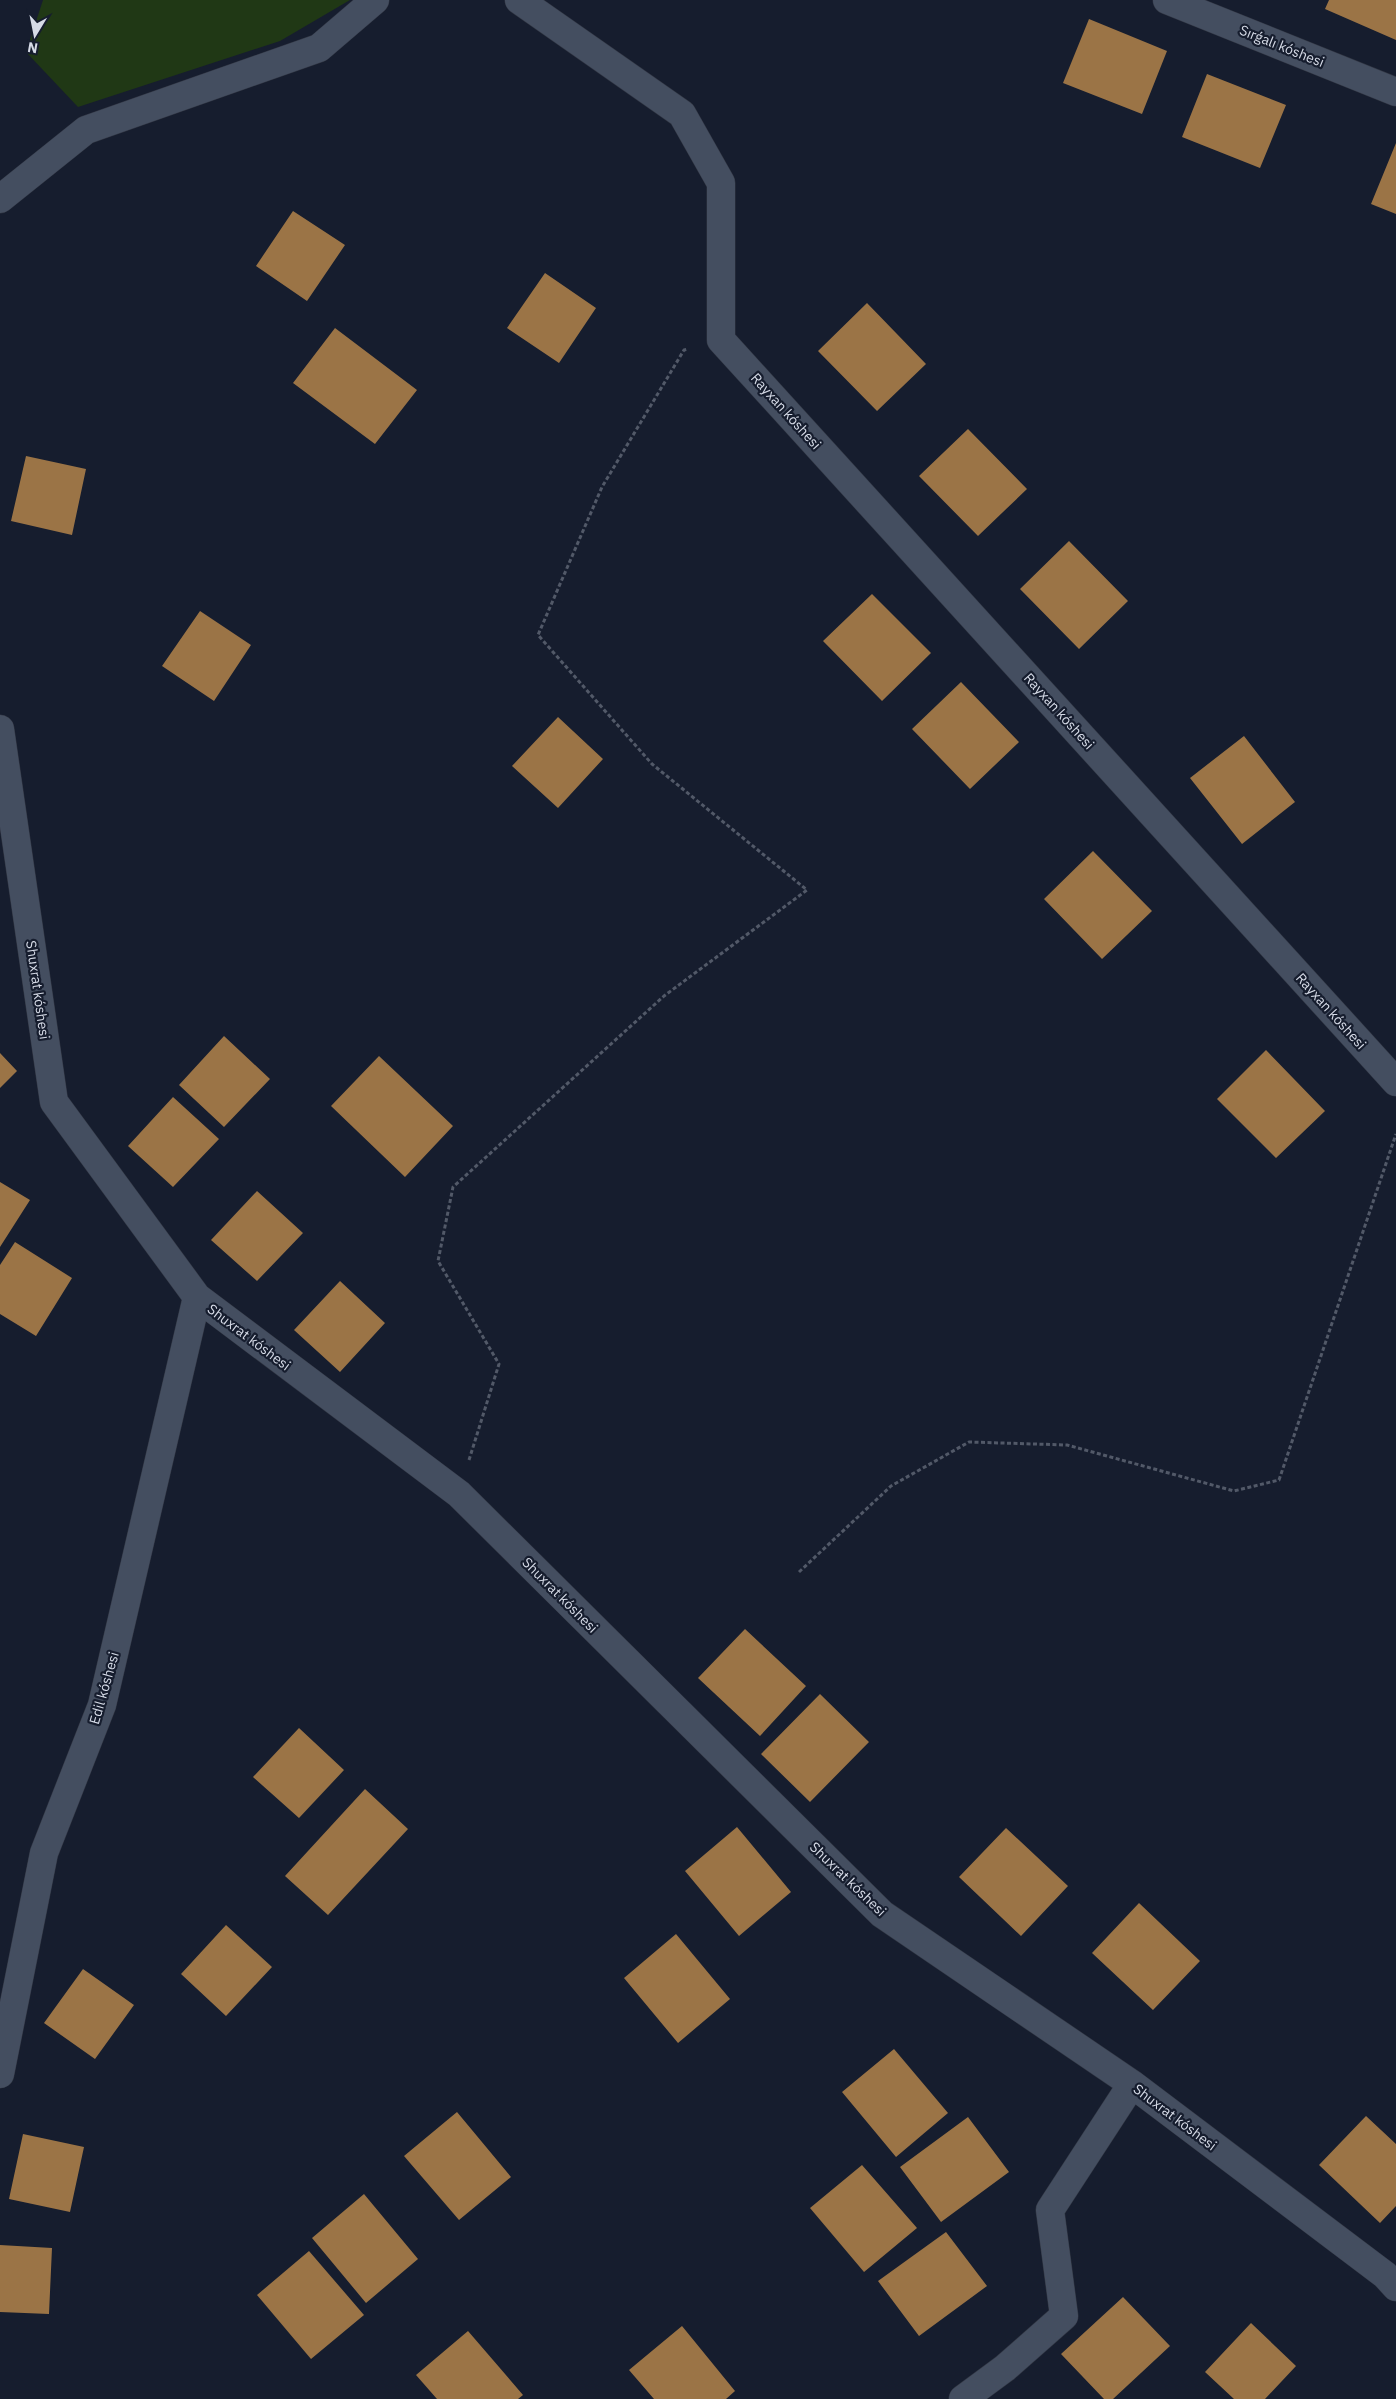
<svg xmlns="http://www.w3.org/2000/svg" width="1396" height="2399" font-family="'IBM Plex Sans',sans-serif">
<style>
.green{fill:#203815}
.building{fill:#9b7446}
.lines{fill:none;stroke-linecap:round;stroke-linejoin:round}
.minor-casing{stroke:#313643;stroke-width:29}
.path{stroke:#525968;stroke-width:3;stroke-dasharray:4 2.5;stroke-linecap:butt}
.minor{stroke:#444e60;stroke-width:28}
.labels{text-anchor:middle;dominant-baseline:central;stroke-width:4.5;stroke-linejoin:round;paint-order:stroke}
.street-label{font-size:14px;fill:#d6dbe7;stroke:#161d2e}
</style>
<rect width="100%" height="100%" fill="#161d2e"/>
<path class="green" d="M43,0H350L280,41L78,107L26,52Z"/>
<path class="building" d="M1329,0H1396V40L1325,9Z
M1089,19L1167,51L1142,114L1063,83Z
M1207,74L1286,105L1260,168L1182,137Z
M1396,143V214L1371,204Z
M293,211L345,245L307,301L256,266Z
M545,273L596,308L559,363L507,328Z
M867,303L926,364L877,411L818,351Z
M335,328L417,390L375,444L293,383Z
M968,429L1027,489L978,536L919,476Z
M26,456L86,469L72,535L11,521Z
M1069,541L1128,601L1079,649L1020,589Z
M872,594L931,653L882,701L823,641Z
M200,611L251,645L214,701L162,666Z
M961,682L1019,742L970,789L912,729Z
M558,717L603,759L558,808L512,766Z
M1244,736L1295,802L1242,844L1190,778Z
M1093,851L1152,911L1102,959L1044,899Z
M224,1036L270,1079L224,1127L179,1085Z
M1266,1050L1325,1111L1276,1158L1217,1099Z
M0,1053L17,1071L0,1088Z
M379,1056L453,1126L405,1177L331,1106Z
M173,1097L219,1139L173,1187L128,1146Z
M0,1182L30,1200L0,1247Z
M257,1191L303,1233L257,1281L211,1240Z
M15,1242L72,1278L36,1336L0,1314V1265Z
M340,1281L385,1323L340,1372L294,1330Z
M745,1629L806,1686L760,1736L698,1678Z
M820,1694L869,1742L810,1802L761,1754Z
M299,1728L344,1770L299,1818L253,1777Z
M365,1789L408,1829L328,1915L285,1876Z
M737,1827L791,1892L739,1936L685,1871Z
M1006,1828L1068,1886L1021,1936L959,1877Z
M1139,1903L1200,1961L1153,2010L1092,1953Z
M226,1925L272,1967L226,2016L181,1974Z
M676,1934L730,1999L678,2043L624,1978Z
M83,1969L134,2005L95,2059L44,2023Z
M894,2049L948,2113L896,2157L842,2092Z
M457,2112L511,2177L459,2220L404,2156Z
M1366,2116L1396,2144V2206L1380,2223L1319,2165Z
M968,2117L1009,2172L941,2222L900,2167Z
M23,2134L84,2147L70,2212L9,2199Z
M862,2165L917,2228L864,2272L810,2208Z
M364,2194L418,2259L366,2303L312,2238Z
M946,2232L987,2286L919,2336L878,2281Z
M0,2245L52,2248L49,2314L0,2312Z
M309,2251L364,2315L311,2359L257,2295Z
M1123,2297L1170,2346L1113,2399H1104L1061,2354Z
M1251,2323L1296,2366L1265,2399H1234L1205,2372Z
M682,2326L735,2391L726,2399H654L629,2370Z
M468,2331L523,2395L518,2399H437L416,2375Z"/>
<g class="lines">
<g class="minor-casing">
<path id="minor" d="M519,0L682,114L721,183V340L1396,1082
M1167,0L1396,92
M0,199L86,130L319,48L375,0
M0,729L54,1102L197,1297L459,1494L882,1914L1132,2084L1385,2275L1396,2287
M0,2074L44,1853L102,1705L197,1297
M963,2399L1005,2368L1064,2316L1050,2210L1132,2084"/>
</g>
<path class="path" d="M469,1460L499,1364L438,1261L453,1187L664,996L807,890L652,764L538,635L602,487L684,350L688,349
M799,1572L891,1486L969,1442L1067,1445L1234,1491L1279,1480L1396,1134"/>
<use href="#minor" class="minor"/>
</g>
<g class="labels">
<g class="street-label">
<text transform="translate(1282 46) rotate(22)">Sırǵalı kóshesi</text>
<text transform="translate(786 411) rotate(48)">Rayxan kóshesi</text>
<text transform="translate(1059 711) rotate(48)">Rayxan kóshesi</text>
<text transform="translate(38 990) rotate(82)">Shuxrat kóshesi</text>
<text transform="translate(1331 1011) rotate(48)">Rayxan kóshesi</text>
<text transform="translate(249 1337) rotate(37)">Shuxrat kóshesi</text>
<text transform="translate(560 1595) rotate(45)">Shuxrat kóshesi</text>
<text transform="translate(104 1688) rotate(-74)">Edil kóshesi</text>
<text transform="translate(848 1879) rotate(44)">Shuxrat kóshesi</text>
<text transform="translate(1175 2117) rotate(37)">Shuxrat kóshesi</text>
</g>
</g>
<g transform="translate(35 35) rotate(190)" stroke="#161d2e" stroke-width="4" paint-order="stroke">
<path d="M0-4L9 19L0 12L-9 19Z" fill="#d6dbe7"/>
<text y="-8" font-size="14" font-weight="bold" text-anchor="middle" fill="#d6dbe7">N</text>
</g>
</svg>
